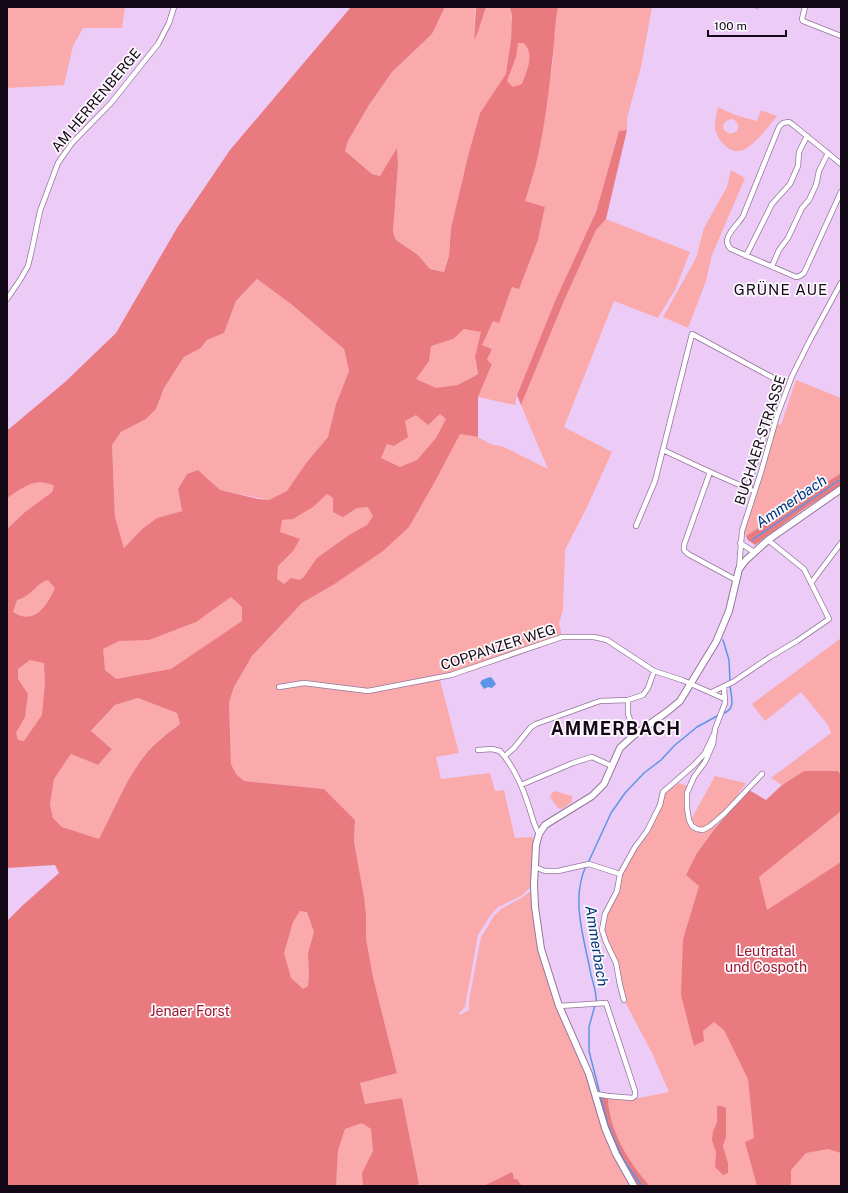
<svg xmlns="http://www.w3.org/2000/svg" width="848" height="1193" font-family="'Public Sans',sans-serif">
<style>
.green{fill:#fbaaac;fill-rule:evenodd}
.forest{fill:#e97b80;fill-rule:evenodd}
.water{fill:#5d95e6}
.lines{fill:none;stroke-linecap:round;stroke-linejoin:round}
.stream{stroke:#5d95e6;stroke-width:1.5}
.street-tunnel{stroke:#cbafd5;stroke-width:4.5;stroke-dasharray:4.5 2;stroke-linecap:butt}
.street-casing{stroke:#93759c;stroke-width:6}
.secondary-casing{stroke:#93759c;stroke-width:8}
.street{stroke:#fff;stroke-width:4.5}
.secondary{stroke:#fff;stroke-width:6}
.labels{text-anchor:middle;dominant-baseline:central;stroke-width:3.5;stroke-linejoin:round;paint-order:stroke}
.street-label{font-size:14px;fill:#130816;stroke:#fcf9fd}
.park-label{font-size:14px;fill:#9d1831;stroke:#fcf9fd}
.neighbourhood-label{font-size:15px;letter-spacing:1px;fill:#130816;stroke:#fcf9fd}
.water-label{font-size:15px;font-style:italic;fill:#00367d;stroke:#fcf9fd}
.district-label{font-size:18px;font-weight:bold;letter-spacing:1px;fill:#130816;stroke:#fcf9fd}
</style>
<rect width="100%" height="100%" fill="#ecccf7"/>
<path class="green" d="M7,7H125L122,28H83L73,46L64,85L7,88Z
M445,7H475L474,39L478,32L486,7H510C514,24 511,41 509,58L518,35L527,33L543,53L516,259L488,330L493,321L499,322L512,287L519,288L538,240L545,207L524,201L531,185L540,140L553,60L555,19L558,7H652L641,67L627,118V130L619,131L596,212L555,301L517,395L515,405L478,397L492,364L487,360L492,349L482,345L475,360L478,374L468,379L459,402L390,524L227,651L120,690L49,760L7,822V561L40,547L131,569L269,500L219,490L198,470L187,474L178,489L182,511L157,518L142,529L124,548L115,517L112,445L121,432L146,419L156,409L164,388L184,357L201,348L207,340L224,333L236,301L257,279L291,304L344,349L349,371L336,404L328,437L306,463L294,481L350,437L436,293L463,239L504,78L480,113L469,152L451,228L449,256L444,272L430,269L418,255L396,240L393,232L398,166L397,149L380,176L372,174L345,151L348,141L369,105L392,72L432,34Z
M718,107L735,115L757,121L761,110L777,116C771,124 754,145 745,149C732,157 717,141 715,128C714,122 717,113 718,107ZM732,119C738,121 739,126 737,131L730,134L724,130L723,125L726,121Z
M731,170L745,178L712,255L706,281L688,328L663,317L696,258L704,228L727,187Z
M606,219L690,252L675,290L658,318L614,301L564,427L612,452L587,507L565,550L563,610L559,623L562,636L460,672L439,676L459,753L436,757L441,779L490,773L495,791L504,790L515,838L532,837L533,839L532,886L521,896L498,907L490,916L478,935L465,1007L459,1013L460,1015L469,1010V1000L481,937L494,916L501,909L523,897L532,890L539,949L631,1186H522L520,1183L513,1179V1178L503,1176L483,1186H415L419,1184L402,1098L384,1101L400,1186H7L247,800L397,1073L373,977L365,939L366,915L354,842L355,820L324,789L244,781L236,774L231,764L229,701L234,687L252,656L302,603L333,585L438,476L460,433L478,437L490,444L504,447L548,469L521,405L564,301L596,230Z
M796,380L841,398V473L746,536L744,532L777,424L781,425Z
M45,482L54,486L52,492L25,512L7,529V498L30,483Z
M841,638V775L838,771H804L782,785L771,778L831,733L828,725L801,692L765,721L752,704Z
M138,698L177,713L180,724C168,733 155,743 145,755C127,778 112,812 99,840L62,827L53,818L50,804L54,779L71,754L98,765L112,748L91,732L115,705Z
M715,776L746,783L697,853L699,886L683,939L694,1046L700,1043L689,952L841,786V1186H650C629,1163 609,1130 608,1098L634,1099L669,1092L652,1053L624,1000L616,963L602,928L620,874L647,830L664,792L679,783L688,786L689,823ZM717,1122L726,1137L723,1146L725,1154L715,1167C716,1162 716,1156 716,1151C714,1137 711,1136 717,1122Z
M555,791L572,796V802L562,809L558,808L550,797L552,793Z"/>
<path class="forest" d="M351,7H445L432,34L392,72L369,105L348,141L345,151L372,174L380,176L397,148L398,166L393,232L396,240L418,255L430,269L444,272L449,256L451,228L469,152L480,113L506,74L511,40L512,16L510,7H558C554,25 555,44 552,62C547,108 541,157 525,201L545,207L538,240L519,289L512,287L499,323L493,321L482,345L492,349L487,360L492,364L478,397V437L460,434L438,476L409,527L383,551L333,585L302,603L252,656L234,687L229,702L231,764L236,774L244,781L324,789L355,820L354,842L364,897L366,915V939L373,977L397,1073L360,1083L365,1104L402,1098L419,1184L415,1186H363L362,1173L373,1151L371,1129L362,1123L345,1129L338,1150L336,1186H7V921L22,906L59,873L55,865L7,868V529L25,512L52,492L54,486C35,476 23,488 7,498V428L9,429L65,382L116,333L177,228L230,150ZM518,43H524C535,55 527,70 522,84L513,87L507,81L516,57ZM257,279L291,304L344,349L349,371L336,404L328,437L306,463L287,491L269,500L258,499L220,490L198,470L187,474L178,489L182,511L157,518L142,529L124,548L115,517L112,445L121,432L146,419L156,409L164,388L184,357L201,348L207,340L224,333L236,301ZM464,329L481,332L475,357L478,374L458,385L436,388L416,379L429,361L431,346L453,339ZM440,414L446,419L436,438L417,460L400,467L381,458L387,444L394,446L408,437L405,421L416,415L428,425ZM327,494L333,498V512L343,517L357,508L368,507L373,516L367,525L349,535L317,558L303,578L299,580L291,578L284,584L277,579L278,566L293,551L300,539L280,532L282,520L293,519L313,507ZM48,580L55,588C47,606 34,626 13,612L17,600C32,596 35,584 48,580ZM231,597L242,607V621L171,669L116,679L105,670L103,649L119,641L149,640L196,622ZM30,660L44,663L45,683L42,715L24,741L18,740L16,733L25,717L28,694L18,679V669ZM138,698L177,713L180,724C168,733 155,743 145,755C126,779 113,812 99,839L62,827L53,818L50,804L54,779L71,754L98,765L112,749L91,731L115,705ZM300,911L307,912L314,932L308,953L309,973L308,986L303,989L291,978L284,953L293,922Z
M476,7H486L478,32L474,40Z
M627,130L606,219L596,230L564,301L521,405L517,395L555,301L596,212L619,131Z
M841,473V485L804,509L755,545L748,540L746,536Z
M804,771H838L841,775V811L759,877L767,910L841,862V1153L828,1149L806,1153L791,1170V1186H757L745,1142L754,1138L748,1079L724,1030L714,1022L703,1031L704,1041L694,1046L681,995L683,939L699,886L686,875L697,853L715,828L749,790L766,800L782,785Z
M599,1097L608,1098C609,1130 629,1163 650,1186H637L618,1153L607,1127Z
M717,1106H722L726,1108V1137L723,1146L728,1163V1173L723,1175L715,1167L716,1152L712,1140L713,1131L717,1122Z
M512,1172L514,1177L513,1179H517L522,1186H483Z"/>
<path class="water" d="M490,677L492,678L496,684L492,688L488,687L484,689L480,683L482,680Z"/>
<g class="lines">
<path class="stream" d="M752,540L841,479
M723,640L729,660L730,682
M722,714C737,709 731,698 730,685
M588,863L611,813L625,793L644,773L661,760L675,745L697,727L719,715
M586,866C570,900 585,941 591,975C593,983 597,993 596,1002
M595,1005L589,1027V1051L608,1125L623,1159L642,1186"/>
<path class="street-tunnel" d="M756,9L757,7"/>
<g class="street-casing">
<path id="street" d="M805,7L802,19L803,21L841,36
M841,164L792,124L789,122L783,123L779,127L743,216C738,225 719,239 731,249L796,277L800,276L804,273L841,192
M746,256L772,204L790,184L798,166L799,152L807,136
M772,266L779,250L788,238L802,208L809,200L816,185L819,171L828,153
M7,299L20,280L28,266L32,249L40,211L58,163L72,143L111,103L158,44L169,23L174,7
M663,450L710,472
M636,526L655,481L692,334L775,379L781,384L749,483L750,489
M740,543L754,552
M739,569L742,531L761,472L777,416L792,376L810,340L841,283
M736,580L688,554L684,550V545L710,472L751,490
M811,583L841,543
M279,687L304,683L368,691L451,675L562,637H594L607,640L654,671L682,680L725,699
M724,687L725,703L715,729L713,744L705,762L694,777L687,793V808L689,820L692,826L697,829L703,830L710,826L724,814L762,774
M712,692L733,682L770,657L797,641L829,619L804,569L768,540
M628,700V714L635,734
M478,750L492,749L500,751C513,766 522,785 528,804C532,815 533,824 539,834
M505,756L514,748L531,727L536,724L600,701L628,700L643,695L648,688L654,671
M521,785L573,763L592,757L612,766
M535,867L545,871H558L589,864L620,874
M624,1000L620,985L616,963L606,942L602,930L605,914L617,891L620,874L635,847L647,831L660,805L663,792L694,765L705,753L713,736
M559,1006L606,1003L635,1091V1096L632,1098L608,1096L596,1094"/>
</g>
<g class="secondary-casing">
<path id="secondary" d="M634,1186L616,1154L605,1128L589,1074L559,1006L541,949L535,907L534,885L536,845L539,834L545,825L592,796L604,784L620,748L633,736L668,711L680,701L716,642L729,611L739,569L746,560L768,540L841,489"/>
</g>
<use href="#street" class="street"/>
<use href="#secondary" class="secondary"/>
</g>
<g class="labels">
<g class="street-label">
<text transform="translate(96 100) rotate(-50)">AM HERRENBERGE</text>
<text transform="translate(760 440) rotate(-72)">BUCHAER STRASSE</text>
<text transform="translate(498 647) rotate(-18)">COPPANZER WEG</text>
</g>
<g class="park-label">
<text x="766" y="951">Leutratal<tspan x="766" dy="16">und Cospoth</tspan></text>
<text x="190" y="1011">Jenaer Forst</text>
</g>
<g class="neighbourhood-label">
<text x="781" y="289">GRÜNE AUE</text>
</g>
<g class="water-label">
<text transform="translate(791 501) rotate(-34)">Ammerbach</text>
<text transform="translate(597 946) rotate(81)">Ammerbach</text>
</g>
<g class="district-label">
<text x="616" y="728">AMMERBACH</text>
</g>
</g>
<rect width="848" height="1193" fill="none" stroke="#130816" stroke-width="16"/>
<path d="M708 30v6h78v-6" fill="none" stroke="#130816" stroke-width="2"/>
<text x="714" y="30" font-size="12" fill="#130816" stroke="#fcf9fd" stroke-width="3" paint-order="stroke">100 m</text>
</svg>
